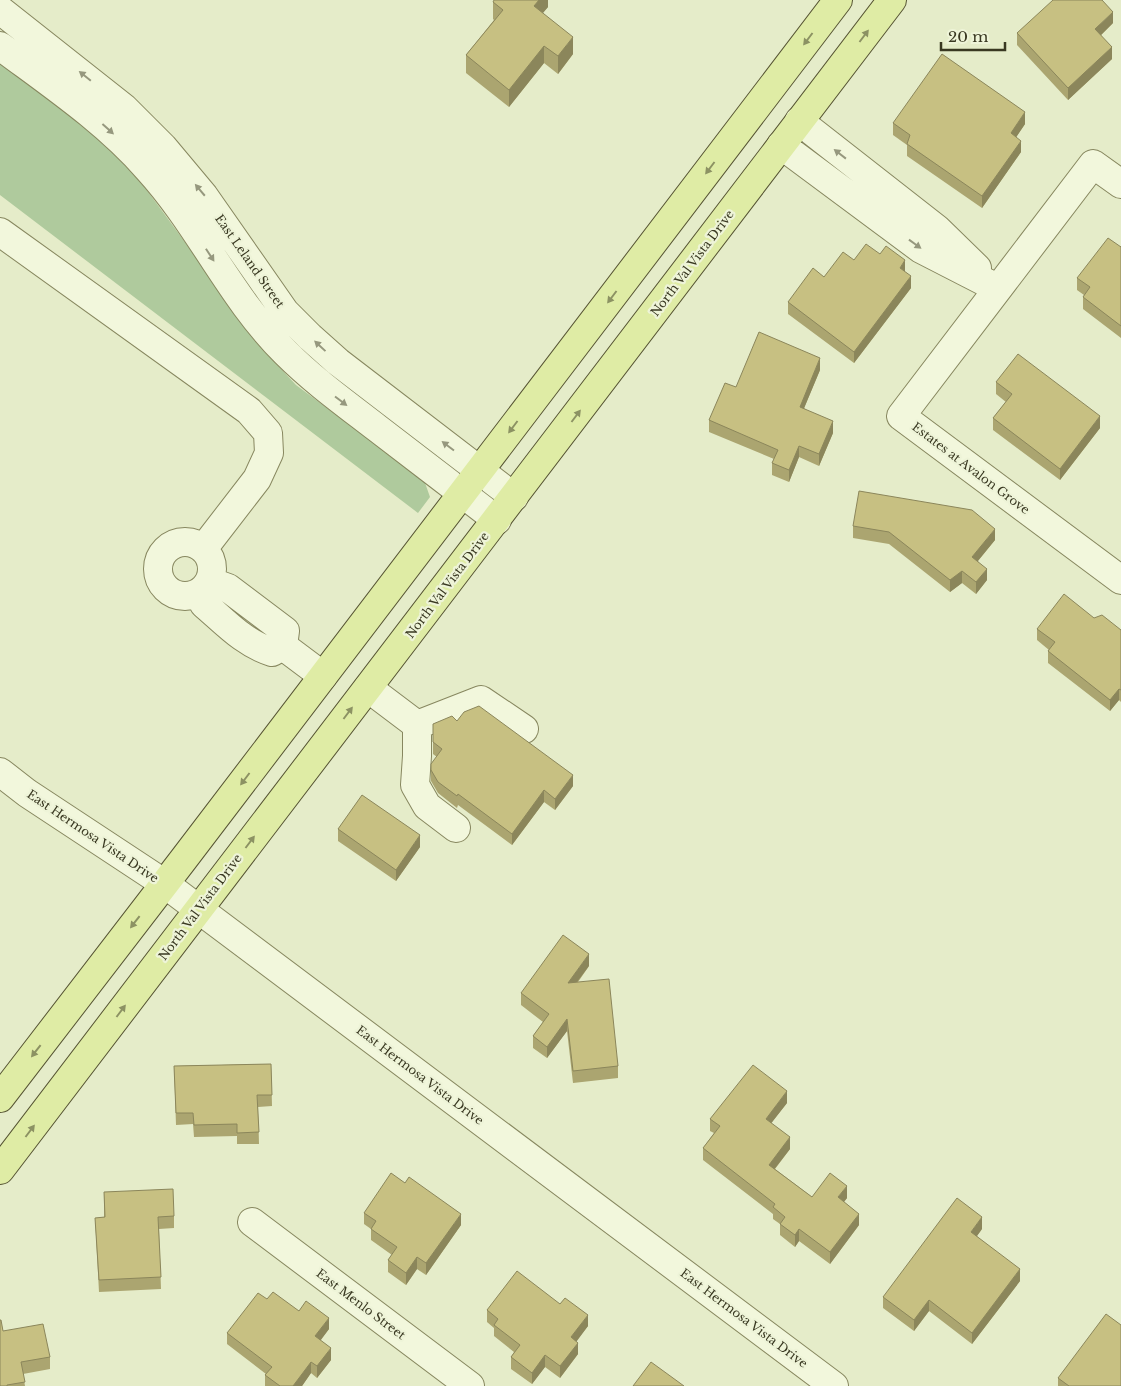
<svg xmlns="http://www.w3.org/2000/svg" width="1121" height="1386" font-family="'Libre Baskerville',serif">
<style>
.green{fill:#afca9d}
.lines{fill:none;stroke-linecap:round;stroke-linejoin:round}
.minor-casing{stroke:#87875f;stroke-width:30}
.major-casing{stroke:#565433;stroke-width:30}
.minor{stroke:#f2f7dc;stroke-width:28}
.major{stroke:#dfeca5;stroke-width:28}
.wall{fill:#aba570}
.shaded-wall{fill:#8b865b}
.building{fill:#c7c082;stroke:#8b865b}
.oneway{fill:#8c9263}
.oneway2{fill:#96987e}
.labels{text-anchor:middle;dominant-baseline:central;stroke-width:4.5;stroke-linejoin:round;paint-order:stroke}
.street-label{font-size:12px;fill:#393821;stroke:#eef4d8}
</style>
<rect width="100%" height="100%" fill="#e5ecc9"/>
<path class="green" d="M0,63L90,130L135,174L204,268L258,344L296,385L424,480L430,497L418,513L0,195Z"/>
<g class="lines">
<g class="minor-casing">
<path id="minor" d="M0,10L124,108L163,147L204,196L285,312L310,337L338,362L514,497
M0,46C51,84 106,121 148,169C200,226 231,299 286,353C314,381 346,404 377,428C417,459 457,489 497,520
M799,121L937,229L977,268
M781,145L921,249L997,288
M1121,184L1093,164L901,416L1121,580
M0,232L249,411L268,433L269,453L257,479L203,549
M158 569a27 27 0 1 1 54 0a27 27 0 1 1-54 0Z
M217,584L228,588L285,631L283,646L272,652C245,644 225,622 204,604V588Z
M283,646L323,676
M368,688L417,725V756L415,785L427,806L456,828
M417,725L481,700L524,729
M0,772L27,793L165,884L834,1386
M252,1222L470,1386"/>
</g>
<g class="major-casing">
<path id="major" d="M0,1098L183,860L838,0
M0,1170L892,0"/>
</g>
<use href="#minor" class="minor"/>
<use href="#major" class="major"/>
</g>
<path class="wall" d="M548,0V7L542,13L573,54L558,74L544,63L509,107L466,73V55L494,20L493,19V2Z
M1113,23L1101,35L1112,59L1068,100L1017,45V33Z
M893,123L1025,124L1016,137L1021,152L982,208L907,156V145L893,135Z
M1121,246V338L1083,309V297L1084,295L1077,290V278Z
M854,260L905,272L911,288L854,363L788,314V302L824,277Z
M820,370L804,408L833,433L819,466L799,457L789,482L772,475V463L774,459L709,432V420L736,387Z
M996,382L1100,428L1060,480L993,430V418L1006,402L996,394Z
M853,526L995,540L978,561L987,580L976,594L962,583L950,592L889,544L853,538Z
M1094,618L1121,630V702L1119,700L1110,711L1048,663V651L1049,650L1037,640V629Z
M457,721L573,786L555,810L544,802L512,845L458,805L457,808L438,793L431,781V770L437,757L433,754V724Z
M338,829L420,847L396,881L338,841Z
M589,966L578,982L618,1066V1078L573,1083L567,1031L547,1058L533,1048V1036L543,1022L521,1005V993Z
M271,1064L272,1106L258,1107L259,1144H237V1136L194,1137L193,1124L176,1125L174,1066Z
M787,1103L771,1123L790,1149L775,1169L812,1197L847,1198L844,1202L859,1225L830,1264L799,1241L795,1247L780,1235V1224L773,1219V1214L703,1160V1148L714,1133L710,1131V1119Z
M104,1192L174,1216V1228L159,1229L161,1289L99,1292L95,1218L104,1217Z
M364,1213L461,1225L426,1275L417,1269L406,1285L388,1272V1260L392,1255L371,1240V1229L364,1224Z
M982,1229L977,1236L1020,1281L972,1344L929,1311L914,1331L883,1308V1297Z
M267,1299L299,1311L329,1329L320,1340L331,1360L317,1378L311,1373L302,1386H265V1375L266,1374L227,1344V1333Z
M487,1310L588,1326L576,1341L578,1354L560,1378L545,1367L532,1384L511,1369V1357L514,1352L494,1336V1328L487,1322Z
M3,1331L50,1357V1369L23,1374L25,1386H0Z
M1058,1378L1121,1386H1058Z"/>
<path class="shaded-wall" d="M539,0H548V7L534,24V6Z
M1113,12V23L1095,41V29Z
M573,37V54L558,74V56Z
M544,46V63L509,107V90Z
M1112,47V59L1068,100V88Z
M1025,112V124L1011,145V133Z
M1021,141V152L982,208V196Z
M905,260V272L900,268Z
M911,276V288L854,363V352Z
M820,358V370L800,418V407Z
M1100,416V428L1060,480V469Z
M833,421V433L819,466V454Z
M799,446V457L789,482V470Z
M995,529V540L972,568V557Z
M987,569V580L976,594V582Z
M962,571V583L950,592V580Z
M1119,689V700L1110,711V700Z
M573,775V786L555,810V799Z
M544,790V802L512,845V834Z
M420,835V847L396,881V870Z
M589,954V966L568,994V983Z
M567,1019V1031L547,1058V1047Z
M787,1091V1103L766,1130V1119Z
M790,1137V1149L769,1176V1165Z
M847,1186V1198L838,1209V1197Z
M461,1214V1225L426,1275V1263Z
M859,1214V1225L830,1264V1252Z
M982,1217V1229L971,1244V1232Z
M799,1229V1241L795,1247V1235Z
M417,1257V1269L406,1285V1273Z
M1020,1269V1281L972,1344V1333Z
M929,1300V1311L914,1331V1320Z
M588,1315V1326L571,1349V1337Z
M329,1318V1329L315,1348V1336Z
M578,1343V1354L560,1378V1366Z
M331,1348V1360L317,1378V1366Z
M545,1355V1367L532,1384V1373Z
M311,1362V1373L302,1386H293Z"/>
<path class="building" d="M494,0H539L534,6L573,37L558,56L544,46L509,90L466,55L503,10L493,2Z
M1053,0H1102L1113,12L1095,29L1112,47L1068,88L1017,33Z
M942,54L1025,112L1011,133L1021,141L982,196L907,144L910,135L893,123Z
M1108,238L1121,247V246V326L1083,297L1090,287L1077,278Z
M866,244L880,254L886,246L905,260L900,268L911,276L854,352L788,302L813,268L824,277L843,252L854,260Z
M759,332L820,358L800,407L833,421L819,454L799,446L789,470L772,463L778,450L709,420L725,383L736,387Z
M1018,354L1100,416L1060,469L993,418L1012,394L996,382Z
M859,491L972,510L995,529L972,557L987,569L976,582L962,571L950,580L889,532L853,526Z
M1064,594L1094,618L1102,615L1121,630V690L1119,689L1110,700L1048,651L1055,642L1037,629Z
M479,706L573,775L555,799L544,790L512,834L458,794L457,796L438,782L431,770V764L442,749L433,742V724L452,716L457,721L464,712Z
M362,795L420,835L396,870L338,829Z
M563,935L589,954L568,983L609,979L618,1066L573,1071L567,1019L547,1047L533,1036L549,1014L521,993Z
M271,1064L272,1095H257L259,1132L237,1133V1124L194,1125L193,1113H176L174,1066Z
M753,1065L787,1091L766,1119L790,1137L769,1165L812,1197L830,1173L847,1186L838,1197L859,1214L830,1252L799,1229L795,1235L780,1224L785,1217L773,1207L775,1204L703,1148L720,1126L710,1119Z
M391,1173L405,1183L409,1177L461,1214L426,1263L417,1257L406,1273L388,1260L397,1247L371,1229L376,1221L364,1213Z
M173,1189L174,1216L158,1217L161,1277L99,1280L95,1218L105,1217L104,1192Z
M957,1198L982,1217L971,1232L1020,1269L972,1333L929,1300L914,1320L883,1297Z
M517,1271L560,1304L565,1298L588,1315L571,1337L578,1343L560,1366L545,1355L532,1373L511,1357L520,1345L494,1325L498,1319L487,1310Z
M273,1292L299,1311L306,1301L329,1318L315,1336L331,1348L317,1366L311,1362L293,1386H280L265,1375L272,1367L227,1333L258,1293L267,1299Z
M1106,1314L1121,1325V1386H1069L1058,1378Z
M0,1320H1L3,1331L43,1324L50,1357L21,1362L25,1382L7,1385V1386H0Z
M651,1362L684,1386H633Z"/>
<defs><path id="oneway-solid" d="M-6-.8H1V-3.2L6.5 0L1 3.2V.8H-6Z" transform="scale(1.25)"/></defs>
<g class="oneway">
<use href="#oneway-solid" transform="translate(864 36) rotate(-53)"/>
<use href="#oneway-solid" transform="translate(808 39) rotate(127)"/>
<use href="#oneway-solid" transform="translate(710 168) rotate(127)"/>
<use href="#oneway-solid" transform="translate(612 297) rotate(127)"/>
<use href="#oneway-solid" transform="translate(576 416) rotate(-53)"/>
<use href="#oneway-solid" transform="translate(513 427) rotate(127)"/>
<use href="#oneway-solid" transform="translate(348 713) rotate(-53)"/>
<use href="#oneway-solid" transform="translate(245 779) rotate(127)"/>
<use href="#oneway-solid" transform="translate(250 842) rotate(-53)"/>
<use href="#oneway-solid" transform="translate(135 922) rotate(128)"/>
<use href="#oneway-solid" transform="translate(121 1011) rotate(-53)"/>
<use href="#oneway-solid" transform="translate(36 1051) rotate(128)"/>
<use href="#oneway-solid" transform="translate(30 1131) rotate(-53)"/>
</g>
<g class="oneway2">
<use href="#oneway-solid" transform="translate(85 76) rotate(-141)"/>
<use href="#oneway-solid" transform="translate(108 129) rotate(42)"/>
<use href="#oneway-solid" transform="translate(840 154) rotate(-142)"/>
<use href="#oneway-solid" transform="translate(200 190) rotate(-130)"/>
<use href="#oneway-solid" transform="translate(915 244) rotate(36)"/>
<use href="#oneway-solid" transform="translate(210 255) rotate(57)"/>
<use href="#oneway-solid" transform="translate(320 346) rotate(-137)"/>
<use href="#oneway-solid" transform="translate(341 401) rotate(37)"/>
<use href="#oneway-solid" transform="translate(448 446) rotate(-143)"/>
</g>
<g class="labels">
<g class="street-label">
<text transform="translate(250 261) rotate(55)">East Leland Street</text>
<text transform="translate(692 263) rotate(-53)">North Val Vista Drive</text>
<text transform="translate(971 468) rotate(37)">Estates at Avalon Grove</text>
<text transform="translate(447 585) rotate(-53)">North Val Vista Drive</text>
<text transform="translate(93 836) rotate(34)">East Hermosa Vista Drive</text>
<text transform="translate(200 907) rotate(-53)">North Val Vista Drive</text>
<text transform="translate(420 1075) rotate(37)">East Hermosa Vista Drive</text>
<text transform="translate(361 1304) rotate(37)">East Menlo Street</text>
<text transform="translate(744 1318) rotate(37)">East Hermosa Vista Drive</text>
</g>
</g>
<path d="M941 42v8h64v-8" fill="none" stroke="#393821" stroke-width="2.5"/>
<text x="948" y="42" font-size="15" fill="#393821" stroke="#eef4d8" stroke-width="4" paint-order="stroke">20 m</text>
</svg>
